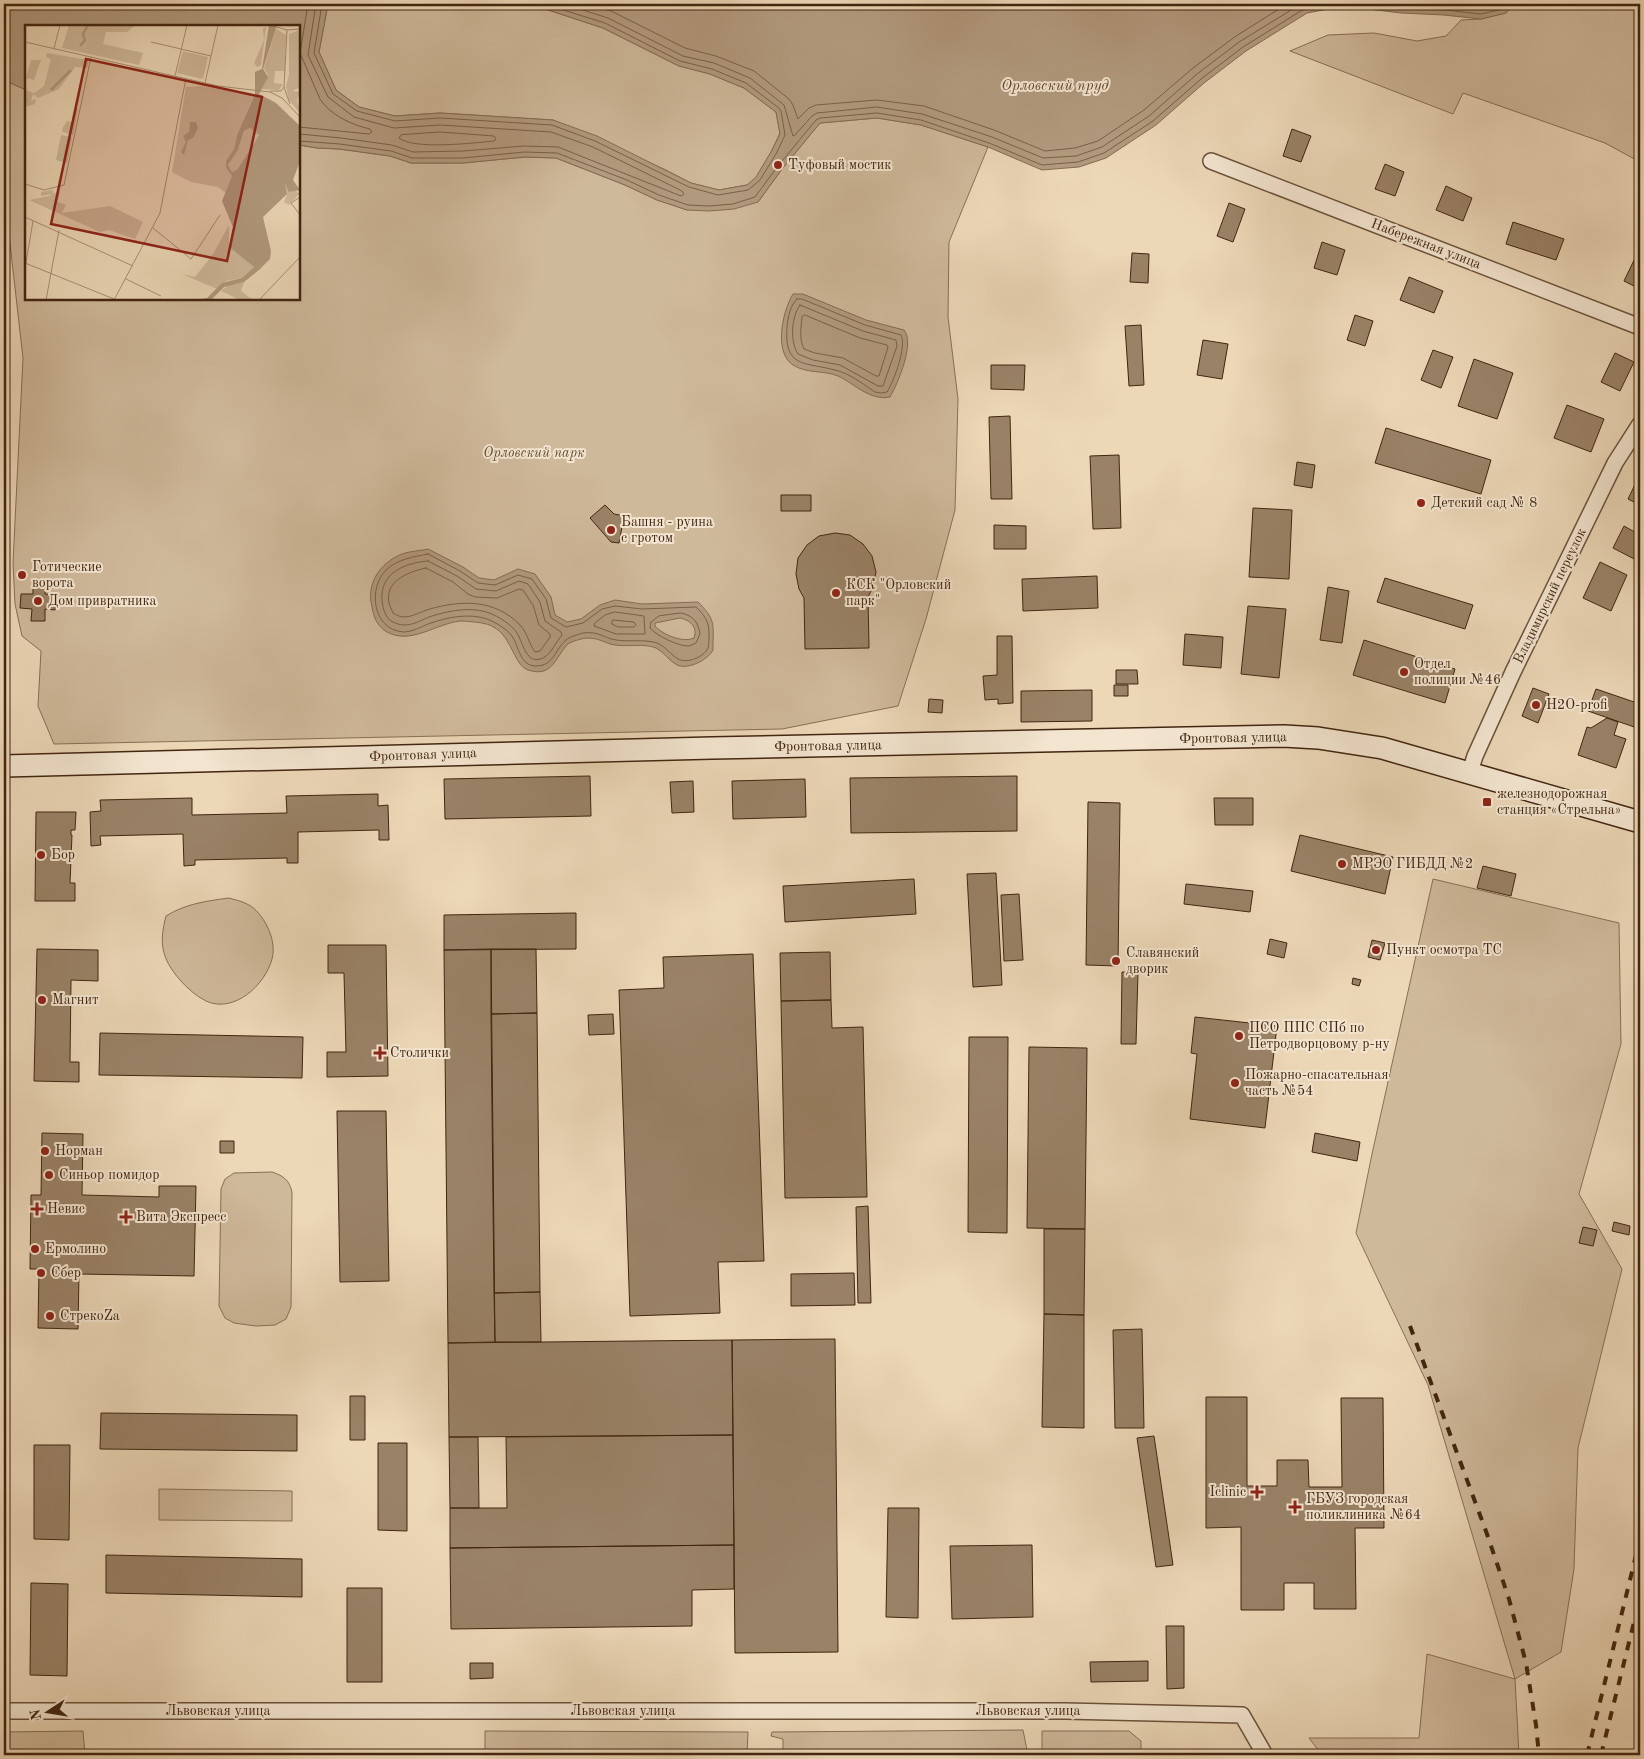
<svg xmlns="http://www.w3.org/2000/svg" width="1644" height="1759" font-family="'Old Standard TT',serif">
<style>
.green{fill:#cfb99b;stroke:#886f56}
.water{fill:#b29a7e;stroke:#856b52;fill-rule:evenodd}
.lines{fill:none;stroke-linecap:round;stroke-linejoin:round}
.shore{stroke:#7a6047;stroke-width:1}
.building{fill:#9a8267;stroke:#422510}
.minor-casing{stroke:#6c523a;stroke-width:18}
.secondary-casing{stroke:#422510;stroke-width:24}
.minor{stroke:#f3e5d0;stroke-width:15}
.secondary{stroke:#f3e5d0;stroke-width:21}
.rail{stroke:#422510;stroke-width:4;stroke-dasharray:9 9;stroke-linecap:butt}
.poi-dot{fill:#8f2418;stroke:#f3e5d0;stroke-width:2}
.labels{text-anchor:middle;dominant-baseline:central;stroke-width:4;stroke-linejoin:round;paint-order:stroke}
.poi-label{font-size:14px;fill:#422510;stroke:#f3e5d0;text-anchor:start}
.street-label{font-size:14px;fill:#422510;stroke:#f3e5d0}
.park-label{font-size:14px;font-style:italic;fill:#654a33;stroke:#f3e5d0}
.water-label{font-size:15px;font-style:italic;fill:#644831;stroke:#f3e5d0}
.inset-river{fill:none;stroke:#b29a7e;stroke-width:2.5}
.inset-road{fill:none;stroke:#a89074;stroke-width:1}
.view{fill:#8f2418;fill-opacity:0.15;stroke:#8f2418;stroke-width:2.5}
.inset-edge{fill:none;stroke:#422510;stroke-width:2.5}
</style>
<rect width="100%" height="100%" fill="#ecd7b7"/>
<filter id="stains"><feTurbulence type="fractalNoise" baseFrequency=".004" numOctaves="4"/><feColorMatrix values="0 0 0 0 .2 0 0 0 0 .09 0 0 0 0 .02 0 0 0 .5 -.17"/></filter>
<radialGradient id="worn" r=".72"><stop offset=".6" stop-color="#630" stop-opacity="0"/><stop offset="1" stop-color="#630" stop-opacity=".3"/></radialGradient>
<path class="green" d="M328,4H530L603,28L679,66L710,74L744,88L776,112L780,133L771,152L756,178L747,185L719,190L691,183L666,170L553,120L440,113L395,116L359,107L336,90L319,52Z
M1515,4H1640V162L1605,143L1463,93L1453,114L1290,51L1328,35L1374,33L1417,41L1446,36L1461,20L1481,19L1506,13Z
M4,80L26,90V299H299V145L317,148L339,149L390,156L411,163H463L525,157L556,158L625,185L657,200L687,210L758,202L782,169L820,123L877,118L921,125L988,147L949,242L948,317L958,399L955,510L926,619L898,706L782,729L54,744L38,706L41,651L22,636L15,604L13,563L23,358L4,191Z
M1433,879L1619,923L1621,1044L1579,1194L1622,1269L1578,1448L1574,1569L1561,1652L1515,1679L1519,1755H1322L1309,1738H1419L1427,1654L1515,1679L1428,1385L1356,1233L1372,1154Z
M229,898C235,900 242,901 247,904C256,908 263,918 267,926C272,936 275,948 272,959C265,985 234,1014 206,1001C196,996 187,988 180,980C161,958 159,943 166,916C185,904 206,901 229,898Z
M272,1172C284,1176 289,1180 292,1192L291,1307L286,1319L275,1325L256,1326L234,1323L225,1318L219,1306L221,1189L225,1179L234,1173Z
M159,1489L292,1491V1521L159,1520Z
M1023,1730L1028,1755H783V1739L771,1736L772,1732Z
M83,1731L85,1755H4V1732Z
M485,1731L748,1732L747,1755H485Z
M1042,1731H1129L1141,1741V1755H1042Z"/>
<path class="water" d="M4,4H328L319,52L336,90L359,107L395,116L440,113L553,120L597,136L691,183L719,190L747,185L756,177L771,152L780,134L776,112L744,88L710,74L679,66L603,28L530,4H1515L1506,13L1481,19L1444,15L1401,13L1344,6L1307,13L1246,51L1204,83L1156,125L1106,158L1079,167L1042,170L988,147L921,125L877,118L820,123L782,169L758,202L734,209L709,211L687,210L657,200L625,185L556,158L525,157L463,163H411L390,156L339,149L317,148L299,145V26H26V90L4,80Z
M793,294H803L866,320L904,330C915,343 898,383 890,397C870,401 855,384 838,376C824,370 807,374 793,365C773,352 783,310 793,294Z
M428,549L463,567L479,578L494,580L518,569L535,574L551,597L555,615L567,622L581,619L600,605L615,600L642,604L698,602C713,617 714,622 713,642C713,643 713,649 713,650C708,660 688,670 677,665C669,661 664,652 656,648C644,643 628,647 615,645C603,643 601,638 586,638C581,639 572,641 568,644C555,657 553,678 528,670C511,664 513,628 482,623C475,622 467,621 460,621C435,624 411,645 387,632C377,626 374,618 372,607C366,583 380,563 402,554C410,551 420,551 428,549ZM680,618C690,620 698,627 694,638C683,643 663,635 655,626V623Z"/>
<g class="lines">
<path class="shore" d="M322,4L314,53L333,94L357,111L395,121L440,118L552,125L595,141L689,187L718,195L748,190L760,180L776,154L785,135L781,111L779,108L746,83L712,69L680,61L605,23L544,4
M564,4L608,18L683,56L714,63L750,78L784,105L793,136L795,135L812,116L817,113L877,107L922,114L992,137L1043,158L1076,156L1102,147L1149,116L1197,74L1239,42L1301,4
M589,4L611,11L685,48L716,56L754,71L789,99L793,105L798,119L809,108L816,105L877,100L924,106L994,130L1045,151L1075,148L1098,141L1144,110L1193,68L1236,36L1287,4
M1364,4L1401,8L1445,10L1481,14L1503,9L1508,4
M1446,4L1480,8L1497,4
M299,127L369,134L372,132L370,129C352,125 330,115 320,99L300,53L308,4
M440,132L494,136L496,139L494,141C473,143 414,150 399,138L401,135Z
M299,134L341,138L392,145L413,152L463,151L524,146L558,147L681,196L684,194L682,191L593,147L551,132L440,125L394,128L354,117L328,97L308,55L316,4
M299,141L340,144L391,151L412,158H463L524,152L557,153L627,180L659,195L688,205L709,206L733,204L755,197L778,166L816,120L820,118L877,113L921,120L989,143L1042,165L1078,162L1104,153L1153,121L1201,79L1243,47L1304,9L1331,4
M797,299H802L865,325L901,335C907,346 894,381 887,392L881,393L875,392C863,384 849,373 835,370C804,362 784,368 787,327C788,317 790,306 797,299Z
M800,305L863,331L896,340L897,346L883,386H878L840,365L813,360L798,354C790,342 791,317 800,305Z
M805,315L860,338L887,345L888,347L879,376H876L843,358L815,353L804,349C799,339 801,328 802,317Z
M428,554L460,571L478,583L495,585L518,575L532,579L546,599L551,618L566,627L583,623L602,609L615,606L642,609L696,607C704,615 709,621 709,633C709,637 709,644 708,648C704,657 687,664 678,659C671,655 665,646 657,643C644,639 629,642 616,640C603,638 600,631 583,633C579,634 569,637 566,640C555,649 554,666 536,666C520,666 519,647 512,636C507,629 495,622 487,619C469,613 448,617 431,623C422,626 413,632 403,632C372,629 368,588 386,570C398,559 413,557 428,554Z
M428,561L457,576L476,589L496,591L519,581L528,584L540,602L545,621L561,632L562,635C556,642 551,654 543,658C526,666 523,642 517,633C511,624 498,616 489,613C471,606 447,611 429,617C417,622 407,629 393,622C387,619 385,614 383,607C376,576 401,563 428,561Z
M426,568L453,582L468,594L475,597L497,598L519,589L523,590L533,605L539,625L550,634V637L540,651L535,652C529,644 527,632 520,625C495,599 461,600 430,609C416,613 406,622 393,613C378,585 403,573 426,568Z
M615,612L644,616L645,634H616L594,626L595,623L605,615Z
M681,613C694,616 698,622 700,634L696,643C694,644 690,646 688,646C678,646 657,636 650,628L651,622L659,616Z
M613,620L634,622L636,625L634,627H618L612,624Z"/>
</g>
<path class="building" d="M1292,129L1311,136L1301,162L1283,156Z
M1385,164L1404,172L1395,196L1375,189Z
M1446,186L1472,198L1463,221L1436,210Z
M1229,203L1245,209L1233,242L1217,236Z
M1513,222L1564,239L1556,260L1506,244Z
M1322,242L1345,250L1337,275L1314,268Z
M1132,253L1149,254L1148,283L1130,282Z
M1637,254L1640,256V289L1624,281Z
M1409,277L1443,291L1434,313L1400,300Z
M1355,315L1373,321L1365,346L1347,340Z
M1141,325L1144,385L1129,386L1125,326Z
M1203,340L1228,344L1222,379L1197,375Z
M1433,350L1453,357L1441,388L1421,380Z
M1615,353L1634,362L1620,391L1601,382Z
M1474,359L1513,373L1497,419L1458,406Z
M991,365H1025L1024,390L991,389Z
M1567,405L1604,419L1591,452L1554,438Z
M1010,416L1012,499H991L989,417Z
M1386,428L1491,460L1481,494L1375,463Z
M1119,455L1121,528L1093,529L1090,456Z
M1297,462L1315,465L1312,488L1294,485Z
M1640,474V505L1628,499Z
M781,495H811V511H781Z
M605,505L614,514L624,516L619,543L611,542L590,518Z
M1253,508L1292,510L1289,579L1249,577Z
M994,525L1026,526V549H994Z
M1624,526L1640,535V562L1613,548Z
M835,533L850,535L863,544L872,556L876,572L873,587L868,597L869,648L805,649L804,598L799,589L796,574L798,558L807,545L819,536Z
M1600,562L1627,575L1611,611L1583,598Z
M1097,576L1098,608L1023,611L1022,579Z
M1385,578L1473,605L1465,629L1377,602Z
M33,581L46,582L45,594L56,595L55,610L45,609V621H31L32,609L20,608L21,594H33Z
M1328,587L1349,591L1342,643L1320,640Z
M1248,606L1286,609L1279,678L1241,674Z
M1185,634L1223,637L1221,668L1183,665Z
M997,636H1012L1013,703L998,704V699L985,700L983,676L997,675Z
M1364,640L1455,669L1445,703L1353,675Z
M1116,670H1137L1138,684H1116Z
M1114,685H1128V696H1114Z
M1533,688L1549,694L1538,723L1522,716Z
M1596,689L1640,704V729L1588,711Z
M1092,690V721L1021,722V691Z
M929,699L943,700L942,713L928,712Z
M1607,718L1618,722L1614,735L1626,739L1616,768L1578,755L1587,727L1591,728Z
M590,776L591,816L445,819L444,779Z
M1017,776V831L851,833L850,778Z
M805,779L806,817L733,819L732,781Z
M693,781L694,812L672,813L670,782Z
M378,794V806L388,805L389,840H379V830L298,832V863H287V858L195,860V865L184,866L183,834L100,836L101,845L91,846L90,812L101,811L100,800L192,798V815L287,813L286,796Z
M1214,798H1253V825H1215Z
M1088,802L1120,803L1118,966L1086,965Z
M36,812H76L75,830H71V835H72L70,883H75V901H35Z
M1300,835L1393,857L1385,894L1291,871Z
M1483,866L1516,874L1511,896L1477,888Z
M996,873L1002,985L973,987L967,874Z
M914,879L916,914L785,922L783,886Z
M1186,884L1253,891L1250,912L1184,904Z
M1019,894L1023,960L1004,961L1001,895Z
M576,913V949L444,950V915Z
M1270,939L1287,943L1284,958L1267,954Z
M1372,940L1385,943L1380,960L1368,957Z
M328,945H386L388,1076L327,1077V1052H346L344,973H328Z
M37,949L98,950V981L71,980L70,1062H79V1082L34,1081Z
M491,949L495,1342L448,1343L444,950Z
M491,949H536L537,1013L491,1014Z
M830,952L831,1000L781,1001L780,953Z
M753,954L764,1261L718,1262L720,1313L630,1316L619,990L664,988L663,957Z
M1122,972H1138L1136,1044H1121Z
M1353,978L1361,980L1359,986L1352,984Z
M831,1000L832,1028L863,1027L867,1197L785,1198L781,1001Z
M537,1013L540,1292L494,1293L491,1014Z
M613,1014L614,1034L589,1035L588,1015Z
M1195,1017L1277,1026L1265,1128L1190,1119L1197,1054L1191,1053Z
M100,1033L303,1037L302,1078L99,1075Z
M969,1037H1008L1007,1233L968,1232Z
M1029,1047L1087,1048L1085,1229L1027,1228Z
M337,1111H386L389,1281L340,1282Z
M42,1133L83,1134L82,1195L159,1197V1186H196L194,1276L79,1274L78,1329L38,1328L39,1269H30L31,1195H41Z
M1315,1133L1360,1142L1357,1161L1312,1152Z
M220,1141H234V1153H220Z
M868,1206L871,1303H858L856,1207Z
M1614,1222L1630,1226L1629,1235L1612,1231Z
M1583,1227L1597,1230L1593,1246L1579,1243Z
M1044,1229H1085L1084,1315L1044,1314Z
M854,1273L855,1305L791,1306V1274Z
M540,1292L541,1342H495L494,1293Z
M1044,1314L1084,1315V1428L1042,1427Z
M1142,1329L1144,1428H1115L1113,1330Z
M835,1339L838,1652L735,1653L732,1340Z
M732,1340L733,1435L449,1437L448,1343Z
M350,1396H365V1440H350Z
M1206,1397H1247V1486H1277V1460H1308L1309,1487H1342L1341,1398H1383L1384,1528H1355L1356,1609H1314V1583H1284V1610H1241V1527L1206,1528Z
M101,1413L297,1415V1451L100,1449Z
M733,1435L734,1545L450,1548V1508H507L506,1437Z
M1154,1436L1173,1565L1156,1567L1137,1438Z
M449,1437H478L479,1508H450Z
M378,1443H407V1531L378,1530Z
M34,1445H70L69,1540L34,1539Z
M888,1508H919L918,1618L886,1617Z
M734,1545V1589L692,1590V1626L451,1629L450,1548Z
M1032,1545L1033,1617L952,1619L950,1546Z
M106,1555L302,1559V1597L106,1593Z
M31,1583L68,1584L67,1676L30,1675Z
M347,1588H382V1682H347Z
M1166,1626H1184V1688L1167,1689Z
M1148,1661V1681L1091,1682L1090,1662Z
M470,1663H493V1678L470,1679Z"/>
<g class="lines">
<g class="minor-casing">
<path id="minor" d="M1211,161L1640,327
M1470,772L1475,756L1513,672L1615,463L1640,424
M4,1711H1065L1242,1715L1265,1755"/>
</g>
<g class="secondary-casing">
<path id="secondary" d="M4,766L712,748L1284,736L1318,738L1382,748L1640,822"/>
</g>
<use href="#minor" class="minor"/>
<use href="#secondary" class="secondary"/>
<path class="rail" d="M1410,1326L1487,1534L1509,1599L1526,1663L1536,1725L1539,1755
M1587,1755L1640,1539
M1601,1755L1640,1598"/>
</g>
<g class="poi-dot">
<circle cx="778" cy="165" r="5"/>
<circle cx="1421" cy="503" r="5"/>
<circle cx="611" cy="530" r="5"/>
<circle cx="22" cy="575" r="5"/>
<circle cx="836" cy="593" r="5"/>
<circle cx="38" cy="601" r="5"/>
<circle cx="1404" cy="672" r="5"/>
<circle cx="1536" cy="705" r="5"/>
<rect x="1482" y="797" width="10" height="10" rx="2.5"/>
<circle cx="41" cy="855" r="5"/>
<circle cx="1342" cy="864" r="5"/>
<circle cx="1376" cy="950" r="5"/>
<circle cx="1116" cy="961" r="5"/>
<circle cx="42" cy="1000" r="5"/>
<circle cx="1239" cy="1036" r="5"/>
<path d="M377.5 1045.5h5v5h5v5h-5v5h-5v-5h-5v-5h5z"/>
<circle cx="1235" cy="1083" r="5"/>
<circle cx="45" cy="1151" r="5"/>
<circle cx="49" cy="1175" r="5"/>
<path d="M34.5 1201.5h5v5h5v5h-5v5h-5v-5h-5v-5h5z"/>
<path d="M123.5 1209.5h5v5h5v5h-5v5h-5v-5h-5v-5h5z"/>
<circle cx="35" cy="1249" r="5"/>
<circle cx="41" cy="1273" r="5"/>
<circle cx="50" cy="1316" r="5"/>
<path d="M1254.5 1484.5h5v5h5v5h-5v5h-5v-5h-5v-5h5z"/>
<path d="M1292.5 1499.5h5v5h5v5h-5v5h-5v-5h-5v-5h5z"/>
</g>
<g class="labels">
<g class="poi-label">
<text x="788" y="165">Туфовый мостик</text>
<text x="1431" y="503">Детский сад № 8</text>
<text x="621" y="522">Башня - руина<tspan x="621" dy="16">с гротом</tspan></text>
<text x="32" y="567">Готические<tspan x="32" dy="16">ворота</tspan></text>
<text x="846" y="585">КСК "Орловский<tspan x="846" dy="16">парк"</tspan></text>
<text x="48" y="601">Дом привратника</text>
<text x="1414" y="664">Отдел<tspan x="1414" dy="16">полиции №46</tspan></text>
<text x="1546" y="705">H2O-profi</text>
<text x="1497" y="794">железнодорожная<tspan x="1497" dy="16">станция «Стрельна»</tspan></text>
<text x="51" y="855">Бор</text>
<text x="1352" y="864">МРЭО ГИБДД №2</text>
<text x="1386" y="950">Пункт осмотра ТС</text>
<text x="1126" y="953">Славянский<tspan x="1126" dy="16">дворик</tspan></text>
<text x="52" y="1000">Магнит</text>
<text x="1249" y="1028">ПСО ППС СПб по<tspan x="1249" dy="16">Петродворцовому р-ну</tspan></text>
<text x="390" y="1053">Столички</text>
<text x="1245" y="1075">Пожарно-спасательная<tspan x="1245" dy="16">часть №54</tspan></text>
<text x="55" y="1151">Норман</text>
<text x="59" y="1175">Синьор помидор</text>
<text x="47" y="1209">Невис</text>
<text x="136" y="1217">Вита Экспресс</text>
<text x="45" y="1249">Ермолино</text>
<text x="51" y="1273">Сбер</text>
<text x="60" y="1316">СтрекоZа</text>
<text x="1246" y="1492" text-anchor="end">Iclinic</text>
<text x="1306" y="1499">ГБУЗ городская<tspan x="1306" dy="16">поликлиника №64</tspan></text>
</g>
<g class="street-label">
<text transform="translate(1426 244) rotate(21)">Набережная улица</text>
<text transform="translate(1550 596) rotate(-64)">Владимирский переулок</text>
<text transform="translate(1233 738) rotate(-1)">Фронтовая улица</text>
<text transform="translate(828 746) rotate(-1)">Фронтовая улица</text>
<text transform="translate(423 755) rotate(-2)">Фронтовая улица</text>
<text x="218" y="1711">Львовская улица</text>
<text x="623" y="1711">Львовская улица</text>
<text x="1028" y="1711">Львовская улица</text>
</g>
<g class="park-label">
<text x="534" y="453">Орловский парк</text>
</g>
<g class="water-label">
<text x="1055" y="86">Орловский пруд</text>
</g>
</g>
<g transform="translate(25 25)">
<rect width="275" height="275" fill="#ecd7b7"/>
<path d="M44,0H111L102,7H81L78,19L118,28L114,40L37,23ZM241,2L236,40L232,42L229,38L239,15L238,3ZM251,4L261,10L260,46H250L249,58L258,59L254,65L235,64L243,50L239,43ZM275,5V62L268,66L275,67L272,75L275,88L264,75L261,61L264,50V9ZM158,26L183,32L178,54L152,48ZM22,28L64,35L62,43L50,42L34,64L13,73L8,69L6,76L11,74L10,79L0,82V65L9,68L19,61L26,34L21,32ZM6,35H16L9,55L1,53ZM176,61L229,70L212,110L209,124L201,136V143L207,151L201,168L193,162L166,157L147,147L161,62ZM50,83L53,84L48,110L38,107L37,104L42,96L47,97ZM225,103L234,110L212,145L207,147L203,140L213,125L219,106ZM36,110L47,112L42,138L31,135ZM260,159L266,167L270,165L274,169L264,180L259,177L262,169ZM28,165V169L35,166L33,177L41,180L37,188L85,181L118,197L110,214L84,205L75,207L4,175L24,171L27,169L16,171V167ZM204,200V222L229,242L217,253L201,256L192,264L157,249L170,252L188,229ZM219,257L216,266L228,275H215L196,266L204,260Z" fill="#cfb99b"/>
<path d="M244,0H252L238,44L243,52L234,69L251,78L275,101V136L268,155L275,165L264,167L260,159L262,169L238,192L246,226L245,234L234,245L219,257L199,262L186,275H170L182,273L197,258L217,253L229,242L204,222L208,202L197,176L207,151L201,143V136L209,124L212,110L230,69V47L237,44ZM225,103L234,110L212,145L207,147L203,140L213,125L219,106ZM165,97H171L173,103L168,113L163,115L159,130L156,127L161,117L158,111L164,107Z" fill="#b29a7e" fill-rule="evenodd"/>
<path class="inset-river" d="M55,21L60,15L58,9L63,0M26,65L46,45"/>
<path class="inset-road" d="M245,0L262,5L275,4M262,5L259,62L265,79M0,17L193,61L245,67L257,73L275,92M126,17L186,31M29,23L35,0M150,51L162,0M180,58L193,0M245,66H256L259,62M0,159L19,165L39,160L66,32M275,172L266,178L275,190M0,192L108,241M128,203L166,234L195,190M0,238L89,274M0,243L8,196M101,254L136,271M21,275L34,205M89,275L135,188L161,53M234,275L275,232"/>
<path class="view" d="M61,34L237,72L202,236L26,199Z"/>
<rect width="275" height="275" class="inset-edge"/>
</g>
<rect width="1644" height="1759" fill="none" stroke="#ecd7b7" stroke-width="20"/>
<rect x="5" y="5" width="1634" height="1749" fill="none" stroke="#422510" stroke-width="2.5"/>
<rect x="10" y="10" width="1624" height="1739" fill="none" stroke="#422510"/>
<g transform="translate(48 1712) rotate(258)" stroke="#f3e5d0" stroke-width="4" paint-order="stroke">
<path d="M0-4L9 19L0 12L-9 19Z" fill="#422510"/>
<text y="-8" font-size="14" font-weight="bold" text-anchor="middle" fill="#422510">N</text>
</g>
<rect width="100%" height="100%" filter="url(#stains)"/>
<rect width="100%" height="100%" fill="url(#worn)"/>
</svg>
